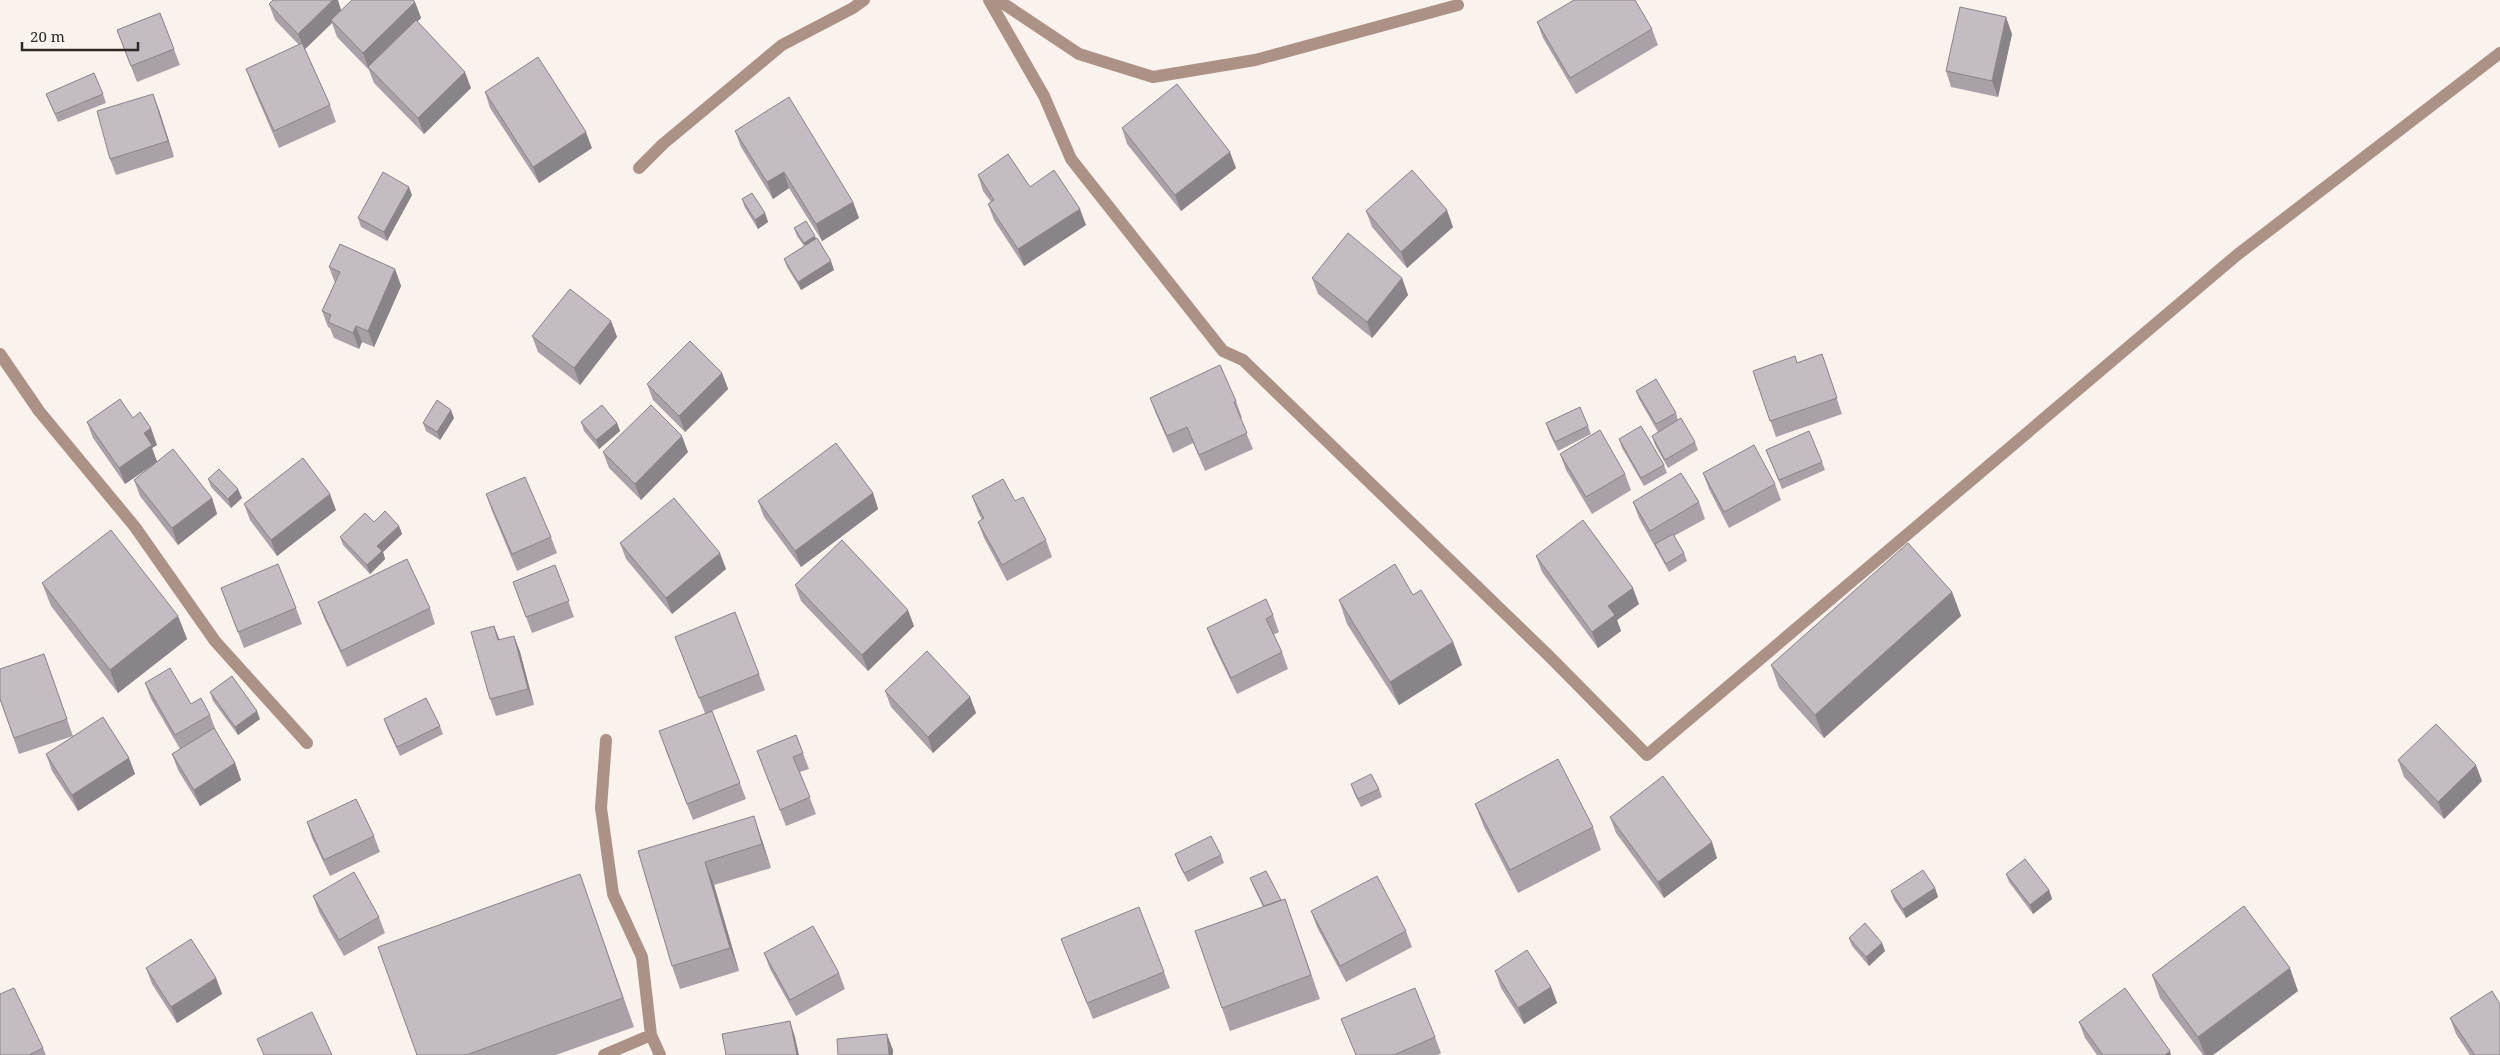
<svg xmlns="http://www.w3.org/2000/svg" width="2500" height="1055" font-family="'Noto Serif',serif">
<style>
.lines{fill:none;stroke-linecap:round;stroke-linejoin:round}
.minor{stroke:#ab9186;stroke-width:12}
.wall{fill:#a8a2a8}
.shaded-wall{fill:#888488}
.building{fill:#c3bcc3;stroke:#888488}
</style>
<rect width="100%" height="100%" fill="#faf2ec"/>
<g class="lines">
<path class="minor" d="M989,0L1044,96L1071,159L1223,351L1243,360L1549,656L1647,755L2237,255L2500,53
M998,0L1079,54L1153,77L1255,60L1458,5
M639,168L663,144L782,45L853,8L864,0
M0,354L39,411L135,527L215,641L307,743
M606,740L601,808L613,894L642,957L651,1035L660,1055
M604,1055L651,1035"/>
</g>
<path class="wall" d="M415,2L421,18L417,22L471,88L424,134L374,83L369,70L337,37L332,23L305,49L330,105L336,122L279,148L252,85L246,69L299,45L275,20L269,4L341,10Z
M160,13L180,65L137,82L117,30Z
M1537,22L1652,29L1658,45L1576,94L1543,38Z
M2012,34L1998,97L1951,87L1946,71Z
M485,92L592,148L539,183L490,108Z
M46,94H103L106,103L58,122Z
M159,110L174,157L116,175L110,159Z
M1122,128L1236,168L1181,211L1127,144Z
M735,131L853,202L859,218L822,241L789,188L773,199L741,147Z
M978,175L1030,187L1086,225L1024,266L994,220L988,204L991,202L983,191Z
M412,195L387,241L361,227L358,218Z
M742,199L765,213L768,222L758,229L745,208Z
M1366,211L1453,227L1407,268L1372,227Z
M794,228L816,239L834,270L801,290L787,267L784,259L804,246L797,236Z
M329,267L395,269L401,286L374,347L362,342L359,349L334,338L330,328L328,327L322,311L335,283Z
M1312,278H1402L1408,295L1372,338L1318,294Z
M611,321L617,337L580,385L538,352L532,336Z
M1822,354L1842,414L1776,437L1753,371L1797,363Z
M722,373L728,389L685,432L653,400L647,384Z
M1636,391L1676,413L1678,420L1695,442L1698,450L1668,468L1655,445L1652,436L1658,432L1639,399Z
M1150,398L1236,401L1242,418H1240L1253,449L1205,471L1193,443L1173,453L1156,414Z
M133,418L157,445L152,448L157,461L212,498L217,514L178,545L140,496L134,480L154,464L125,484L93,438L87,422Z
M454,418L440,440L426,431L423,423Z
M581,422L617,423L620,431L599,449L584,431Z
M1546,423L1588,426L1591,434L1558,451L1549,432Z
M1619,439L1664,465L1667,473L1644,486L1622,448Z
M1766,450L1822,462L1825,470L1782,489Z
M603,452H688L641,500L609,468Z
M1560,454L1625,474L1631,490L1592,514L1566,470Z
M1703,473L1775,484L1781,500L1729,528L1709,489Z
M208,479L242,498L231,508L211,487Z
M873,493L878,509L801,567L764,517L758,501Z
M486,494L551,537L557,553L517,571L492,511Z
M972,496L1015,501L1046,540L1052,557L1007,581L984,538L978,522L982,520L978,512Z
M1633,502H1699L1705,519L1674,536L1684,553L1687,561L1669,572L1639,518Z
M244,504L336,510L277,556L250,520Z
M374,522L399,526L402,534L383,552L385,559L370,574L343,545L340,537Z
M620,543L726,569L672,614L626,559Z
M1536,556L1639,604L1617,620L1621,631L1598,648L1542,572Z
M555,565L574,617L532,633L513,582Z
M42,583L178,616L187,639L118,693L51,606Z
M795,585L914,626L868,671L801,601Z
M221,588L296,608L302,624L244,648Z
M1952,592L1961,616L1824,738L1779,688L1771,665Z
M1339,600L1453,642L1462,665L1399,705L1347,624Z
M318,602L430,608L435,624L347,667L324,618Z
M1273,615L1279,632L1273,635L1282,652L1288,669L1237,694L1213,644L1207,628Z
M494,626L500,640L514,636L520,652L534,705L496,716L490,699Z
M681,653L759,674L765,690L712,711L746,799L693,820L665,748L705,713Z
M44,654L73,736L19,754L0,699Z
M145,683L191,704L210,715L216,731L235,763L241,780L200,806L178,770L172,754L180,749L151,699Z
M885,691L970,697L976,713L933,753L891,707Z
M210,692L260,719L238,735L213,701Z
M384,719L440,726L443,734L400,756L387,728Z
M796,735L809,769L800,772L816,814L786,826L757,751Z
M46,754L129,758L135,774L78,811L52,771Z
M2398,760L2482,781L2444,819L2404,777Z
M1351,784L1379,789L1382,797L1361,807L1354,793Z
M1475,804L1593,827L1601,850L1518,893L1484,827Z
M1610,817L1717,858L1664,898L1616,833Z
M307,822L374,836L380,852L330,876L312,838Z
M762,840L771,868L714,885L739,971L680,989L672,966L638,851Z
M1175,854L1221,855L1224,863L1188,882L1178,863Z
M2006,874L2049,890L2052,899L2033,914L2009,882Z
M1250,878L1281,900L1285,899L1320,999L1230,1031L1195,931L1263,907L1253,886Z
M1935,888L1938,897L1906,918L1894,900L1891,891Z
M313,896L379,917L385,933L344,956L319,912Z
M590,903L634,1027L556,1055H417Z
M1311,911L1406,931L1412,947L1346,982L1317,927Z
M1849,938L1882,943L1885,951L1869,966L1852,946Z
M1061,939L1164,972L1170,988L1093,1019Z
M764,953L839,973L845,989L796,1016L770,969Z
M146,968L216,978L222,994L177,1023L152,984Z
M1495,971L1551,987L1557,1003L1524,1024L1501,988Z
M2152,975L2298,991L2213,1055H2203L2160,998Z
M2450,1018L2500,1055H2470L2456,1034Z
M1341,1019L1435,1037L1441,1053L1438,1055H1356Z
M2079,1022L2171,1055H2097L2085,1038Z
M43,1048L46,1055H0Z"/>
<path class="shaded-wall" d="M333,0H338L342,13L331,20L332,23L304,50L298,34Z
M415,2L421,18L370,69L368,67L369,70L363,53Z
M2006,17L2012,34L1998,97L1992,81Z
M465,72L471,88L424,134L418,118Z
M153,94L159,110L174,157L168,141Z
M586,132L592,148L539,183L533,167Z
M1230,152L1236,168L1181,211L1175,195Z
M784,172L789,188L773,199L767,182Z
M409,187L412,195L387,241L384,232Z
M853,202L859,218L822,241L816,224Z
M1080,209L1086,225L1024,266L1018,249Z
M1447,210L1453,227L1407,268L1401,252Z
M765,213L768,222L758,229L755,220Z
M815,236L818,244L807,251L804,243Z
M831,261L834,270L801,290L798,282Z
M395,269L401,286L374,347L368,331Z
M1402,278L1408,295L1372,338L1367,322Z
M611,321L617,337L580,385L574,368Z
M356,326L362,342L359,349L353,333Z
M722,373L728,389L685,432L679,416Z
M451,410L454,418L440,440L437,432Z
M617,423L620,431L599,449L596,440Z
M151,428L157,445L152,448L157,462L125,484L119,468L144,433Z
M682,436L688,452L641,500L635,484Z
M238,489L242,498L231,508L228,499Z
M873,493L878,509L801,567L795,551Z
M330,494L336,510L277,556L271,540Z
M212,498L217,514L178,545L172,528Z
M399,526L402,534L383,552L385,559L370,574L367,565L377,546Z
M720,553L726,569L672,614L666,598Z
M1633,588L1639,604L1617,620L1621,631L1598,648L1592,632L1608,606Z
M1952,592L1961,616L1824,738L1815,715Z
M908,610L914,626L868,671L862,655Z
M178,616L187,639L118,693L110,670Z
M494,626L500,642L498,640Z
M514,636L520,652L534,705L528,689Z
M1453,642L1462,665L1399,705L1390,682Z
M970,697L976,713L933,753L928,737Z
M257,711L260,719L238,735L235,727Z
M129,758L135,774L78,811L72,795Z
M235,763L241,780L200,806L194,790Z
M2476,765L2482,781L2444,819L2438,802Z
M754,816L762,840L771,868L762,844Z
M1712,842L1717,858L1664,898L1658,882Z
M705,862L714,885L739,971L730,948Z
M1935,888L1938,897L1906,918L1903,909Z
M2049,890L2052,899L2033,914L2030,905Z
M1882,943L1885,951L1869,966L1866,957Z
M2290,968L2298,991L2213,1055H2205L2198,1037Z
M216,978L222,994L177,1023L171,1007Z
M1551,987L1557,1003L1524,1024L1518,1008Z
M790,1021L795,1037L799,1055H797Z
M887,1034L893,1050V1055H889Z
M2170,1051L2171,1055H2165Z"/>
<path class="building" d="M273,0H333L298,34L269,4Z
M352,0H413L415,2L363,53L331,20Z
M1574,0H1635L1652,29L1570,78L1537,22Z
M1960,7L2006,17L1992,81L1946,71Z
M160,13L174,49L131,66L117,30Z
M416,20L465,72L418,118L368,67Z
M302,43L330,105L274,131L246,69Z
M538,57L586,132L533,167L485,92Z
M94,73L103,94L55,114L46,94Z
M1177,84L1230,152L1175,195L1122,128Z
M153,94L168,141L110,159L97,111Z
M789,97L853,202L816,224L784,172L767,182L735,131Z
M1008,154L1030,187L1054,170L1080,209L1018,249L988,204L994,200L978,175Z
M1412,170L1447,210L1401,252L1366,211Z
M383,172L409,187L384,232L358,218Z
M752,193L765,213L755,220L742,199Z
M806,221L815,236L804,243L794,228Z
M1348,233L1402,278L1367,322L1312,278Z
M817,238L831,261L798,282L784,259Z
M340,244L395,269L368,331L356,326L353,333L328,322L331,315L322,311L340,272L329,267Z
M570,289L611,321L574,368L532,336Z
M690,341L722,373L679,416L647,384Z
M1822,354L1837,398L1770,421L1753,371L1795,356L1797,363Z
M1220,365L1236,401L1234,402L1247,433L1199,455L1187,427L1167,436L1150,398Z
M1656,379L1676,413L1656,424L1636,391Z
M120,399L133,418L140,412L151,428L144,433L152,445L119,468L87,422Z
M437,400L451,410L437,432L423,423Z
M602,405L617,423L596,440L581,422Z
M651,405L682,436L635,484L603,452Z
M1580,407L1588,426L1555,442L1546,423Z
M1681,418L1695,442L1665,460L1652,436Z
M1641,426L1664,465L1641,478L1619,439Z
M1600,430L1625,474L1586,497L1560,454Z
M1809,431L1822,462L1779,480L1766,450Z
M836,443L873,493L795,551L758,501Z
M1754,445L1775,484L1724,512L1703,473Z
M173,449L212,498L172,528L134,480Z
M303,458L330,494L271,540L244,504Z
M219,469L238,489L228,499L208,479Z
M1681,473L1699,502L1650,531L1633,502Z
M525,477L551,537L512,554L486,494Z
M1003,479L1015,501L1023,497L1046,540L1002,565L978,522L984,518L972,496Z
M674,498L720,553L666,598L620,543Z
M385,511L399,526L377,546L382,551L367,565L340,537L365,513L374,522Z
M1583,520L1633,588L1608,606L1615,615L1592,632L1536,556Z
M111,530L178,616L110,670L42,583Z
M1673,534L1684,553L1666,564L1655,544Z
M842,540L908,610L862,655L795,585Z
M1908,543L1952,592L1815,715L1771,665Z
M407,559L430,608L341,651L318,602Z
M278,564L296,608L238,632L221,588Z
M1395,564L1413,595L1421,590L1453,642L1390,682L1339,600Z
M555,565L569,601L526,617L513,582Z
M1266,599L1273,615L1266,619L1282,652L1231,678L1207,628Z
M735,612L759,674L699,698L675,637Z
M494,626L498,640L514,636L528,689L490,699L471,632Z
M927,651L970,697L928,737L885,691Z
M44,654L67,719L14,738L0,699V669Z
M170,668L191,704L201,698L210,715L175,735L145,683Z
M232,676L257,711L235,727L210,692Z
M426,698L440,726L397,747L384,719Z
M712,711L740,783L687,804L659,731Z
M103,717L129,758L72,795L46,754Z
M2436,724L2476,765L2438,802L2398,760Z
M214,728L235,763L194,790L172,754Z
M796,735L803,753L793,757L810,797L780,810L757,751Z
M1558,759L1593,827L1510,870L1475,804Z
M1371,774L1379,789L1358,799L1351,784Z
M1663,776L1712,842L1658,882L1610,817Z
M356,799L374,836L324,860L307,822Z
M754,816L762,844L705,862L730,948L672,966L638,851Z
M1211,836L1221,855L1184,873L1175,854Z
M2025,859L2049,890L2030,905L2006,874Z
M1923,870L1935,888L1903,909L1891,891Z
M1266,871L1281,900L1264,906L1250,878Z
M354,872L379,917L339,940L313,896Z
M580,874L623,998L466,1055H417L378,947Z
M1377,876L1406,931L1340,966L1311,911Z
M1285,899L1311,975L1222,1008L1195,931Z
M2244,906L2290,968L2198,1037L2152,975Z
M1139,907L1164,972L1087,1003L1061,939Z
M1865,923L1882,943L1866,957L1849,938Z
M813,926L839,973L790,1000L764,953Z
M191,939L216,978L171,1007L146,968Z
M1527,950L1551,987L1518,1008L1495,971Z
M14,988L43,1048L29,1055H0V994Z
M1415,988L1435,1037L1394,1055H1356L1341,1019Z
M2125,988L2170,1051L2165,1055H2103L2079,1022Z
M2492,991L2500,1004V1055H2475L2450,1018Z
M312,1012L332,1055H264L257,1039Z
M790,1021L797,1055H726L722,1034Z
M887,1034L889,1055H838L837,1039Z"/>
<path d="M22 42v8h116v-8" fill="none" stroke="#2c2927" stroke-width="2.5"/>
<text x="30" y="42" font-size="15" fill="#2c2927" stroke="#faf2ec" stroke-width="4" paint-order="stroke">20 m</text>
</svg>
